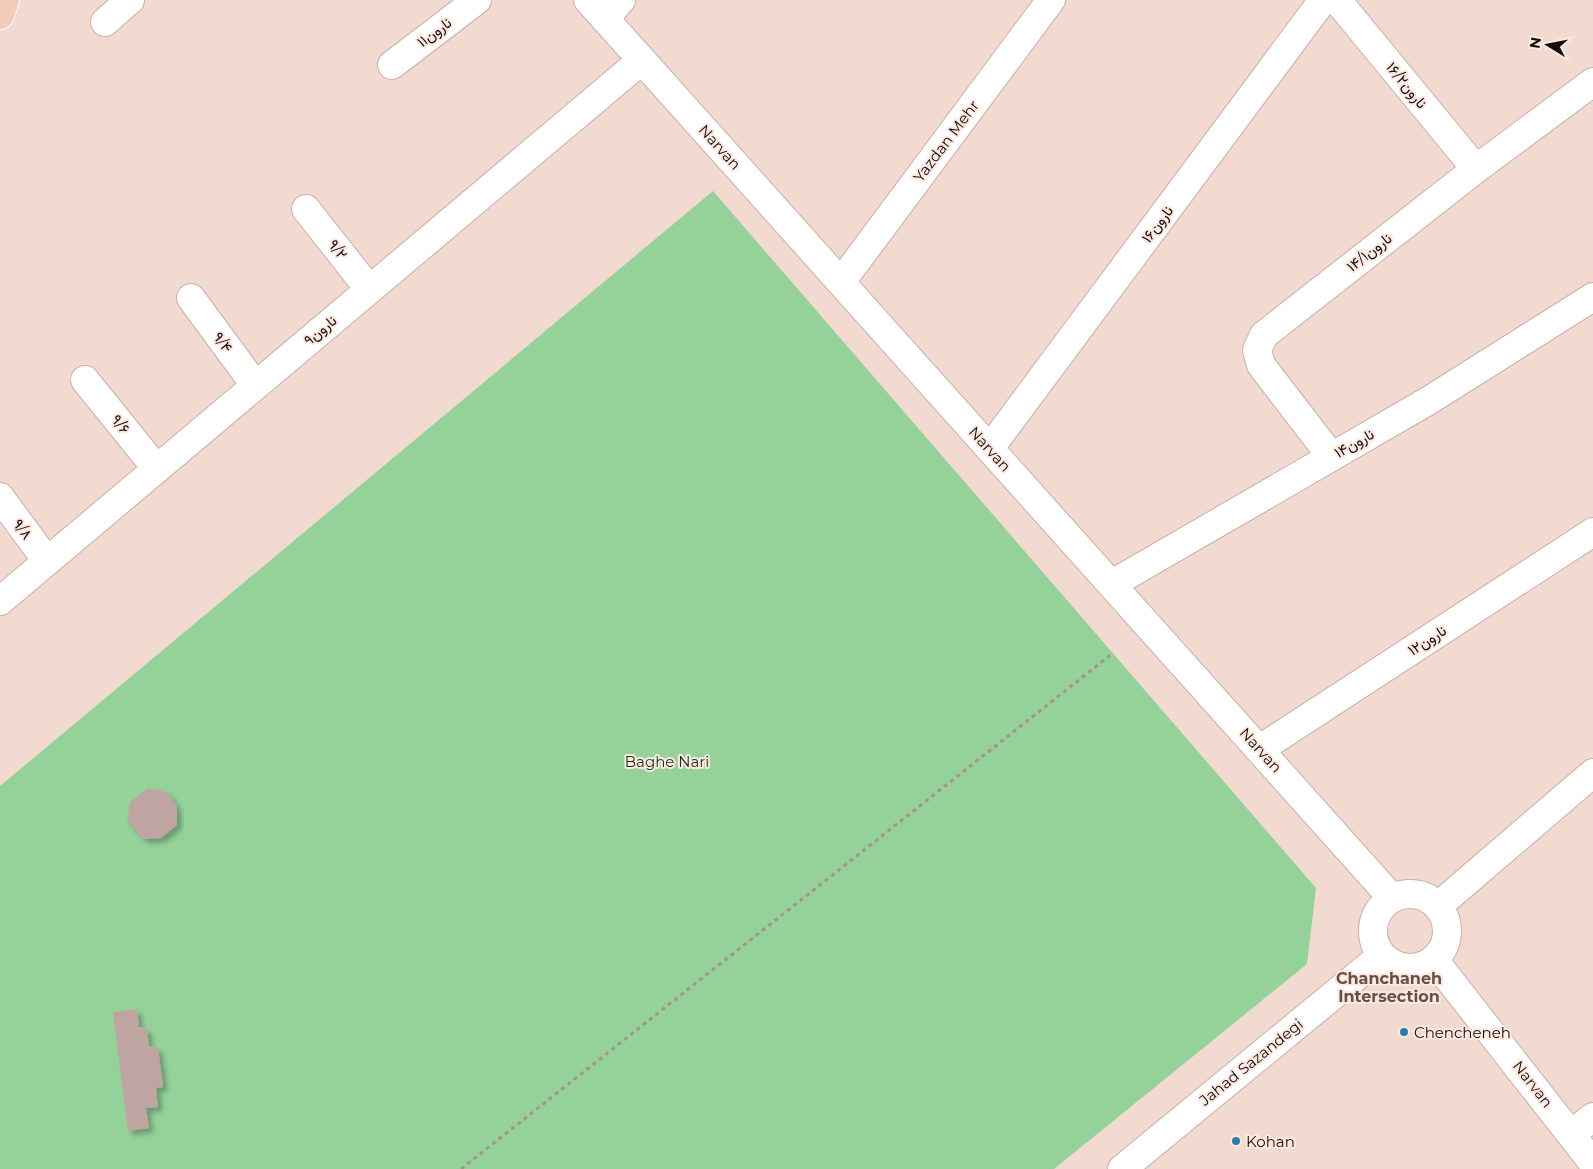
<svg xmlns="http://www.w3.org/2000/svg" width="1593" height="1169" font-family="Montserrat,Vazirmatn,sans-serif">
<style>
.green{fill:#94d29a}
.building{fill:#bfa5a2;filter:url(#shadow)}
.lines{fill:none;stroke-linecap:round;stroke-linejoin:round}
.minor-casing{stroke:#c7b0a6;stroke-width:30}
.tertiary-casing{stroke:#c7b0a6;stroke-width:30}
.secondary-casing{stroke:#c7b0a6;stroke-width:30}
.primary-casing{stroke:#fff;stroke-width:30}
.path{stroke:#a6938c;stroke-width:3;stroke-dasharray:4 4;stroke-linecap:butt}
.minor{stroke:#fff;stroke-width:28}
.tertiary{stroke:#fff;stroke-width:28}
.secondary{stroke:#fff;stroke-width:28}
.primary{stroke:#f5cbbb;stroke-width:28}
.poi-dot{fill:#287cac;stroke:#fce8e0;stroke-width:2}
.labels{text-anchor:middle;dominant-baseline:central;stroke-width:4;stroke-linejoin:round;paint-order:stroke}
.street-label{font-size:15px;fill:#150d0a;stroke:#fce8e0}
.park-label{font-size:15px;fill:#133117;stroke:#fce8e0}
.poi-label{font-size:15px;fill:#150d0a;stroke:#fce8e0;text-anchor:start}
.neighbourhood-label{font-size:16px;font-weight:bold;fill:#645047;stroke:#fce8e0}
</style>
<defs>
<filter id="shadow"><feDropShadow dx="4.5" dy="4.5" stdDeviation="2.5" flood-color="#0004"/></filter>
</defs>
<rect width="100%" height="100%" fill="#f3dad0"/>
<path class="green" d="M713,191L1316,888L1307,964L1054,1169H0V786Z"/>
<path class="building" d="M148,788L167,792L177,806V825L161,838L144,839L127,821L130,802Z
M137,1009L139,1027L147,1029L149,1046L158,1048L163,1087L156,1088L158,1107L146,1108L149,1128L128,1131L113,1012Z"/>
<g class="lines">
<g class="minor-casing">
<path id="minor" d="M1337,0L1476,169
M605,19L621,0
M105,22L130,0
M392,65L477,0
M306,209L369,289
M191,298L255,385
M85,380L156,468
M990,448L1323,0
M1331,456L1261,365L1257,350L1264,335L1476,169L1593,82
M0,497L47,561
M1112,584L1428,401L1593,297
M0,601L642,60
M1260,749L1593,532
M1572,1134L1593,1117"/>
</g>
<g class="tertiary-casing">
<path id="tertiary" d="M588,0L1392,898
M841,282L1051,0
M1434,960L1593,1163"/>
</g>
<g class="secondary-casing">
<path id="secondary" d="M1373 931a37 37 0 1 1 74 0a37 37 0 1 1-74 0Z
M1438,906L1593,773
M1122,1169L1381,956"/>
</g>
<g class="primary-casing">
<path id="primary" d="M0,15L5,0"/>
</g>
<path class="path" d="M461,1169L1113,653"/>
<use href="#minor" class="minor"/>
<use href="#tertiary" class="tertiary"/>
<use href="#secondary" class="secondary"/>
<use href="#primary" class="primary"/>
</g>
<g class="poi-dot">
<circle cx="1404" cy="1032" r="5"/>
<circle cx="1236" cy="1141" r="5"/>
</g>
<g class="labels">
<g class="street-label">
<text transform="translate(434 32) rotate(-37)">نارون۱۱</text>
<text transform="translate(1407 85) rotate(51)">۱۶/۲نارون</text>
<text transform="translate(946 141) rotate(-53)">Yazdan Mehr</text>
<text transform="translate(720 147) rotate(48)">Narvan</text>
<text transform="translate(1157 224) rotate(-53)">نارون۱۶</text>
<text transform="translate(338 249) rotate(52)">۹/۲</text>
<text transform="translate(1369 252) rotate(-38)">۱۴/۱نارون</text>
<text transform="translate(320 330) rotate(-40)">نارون۹</text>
<text transform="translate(223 342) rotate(54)">۹/۴</text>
<text transform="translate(121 424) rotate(51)">۹/۶</text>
<text transform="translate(1354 443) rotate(-30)">نارون۱۴</text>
<text transform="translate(990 449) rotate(48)">Narvan</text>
<text transform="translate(23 529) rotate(54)">۹/۸</text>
<text transform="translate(1427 640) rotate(-33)">نارون۱۲</text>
<text transform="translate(1261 750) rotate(48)">Narvan</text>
<text transform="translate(1251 1062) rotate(-39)">Jahad Sazandegi</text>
<text transform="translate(1533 1084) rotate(52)">Narvan</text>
</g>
<g class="park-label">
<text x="667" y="761">Baghe Nari</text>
</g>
<g class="poi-label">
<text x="1414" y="1032">Chencheneh</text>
<text x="1246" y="1141">Kohan</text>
</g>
<g class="neighbourhood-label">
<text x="1389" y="978">Chanchaneh<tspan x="1389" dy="18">Intersection</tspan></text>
</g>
</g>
<g transform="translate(1548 45) rotate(280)" stroke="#fce8e0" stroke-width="4" paint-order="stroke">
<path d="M0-4L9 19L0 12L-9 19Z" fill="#150d0a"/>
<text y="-8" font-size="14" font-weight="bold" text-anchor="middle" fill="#150d0a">N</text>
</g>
</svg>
